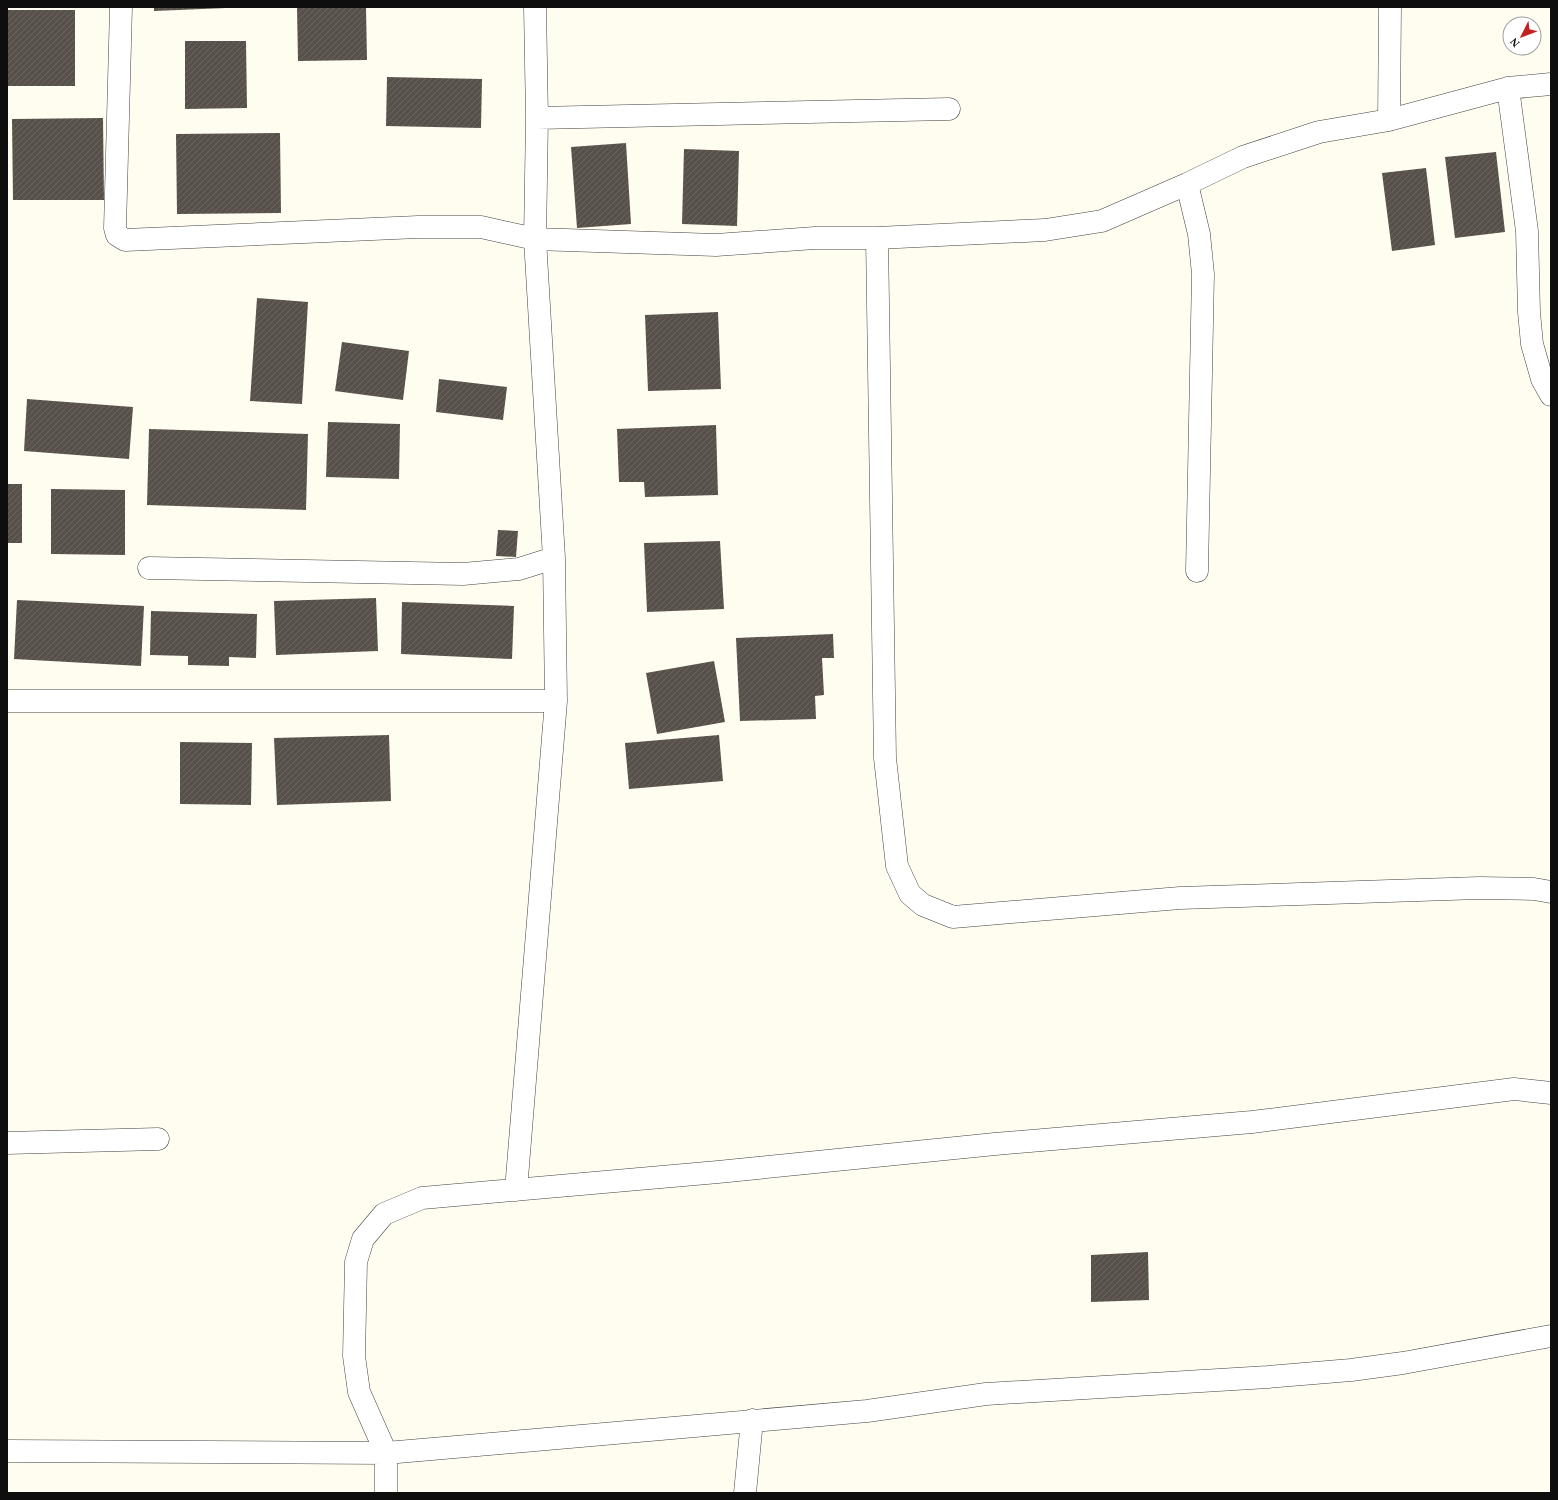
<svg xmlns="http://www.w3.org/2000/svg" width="1558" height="1500" font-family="Georgia,serif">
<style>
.building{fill:url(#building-hatch)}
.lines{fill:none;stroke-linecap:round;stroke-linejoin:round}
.street-casing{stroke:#414141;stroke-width:23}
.street{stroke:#fff;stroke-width:22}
</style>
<defs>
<pattern id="building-hatch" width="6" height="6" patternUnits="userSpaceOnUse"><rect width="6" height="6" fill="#58504a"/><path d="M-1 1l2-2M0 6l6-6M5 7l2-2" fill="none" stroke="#6b6560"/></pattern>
</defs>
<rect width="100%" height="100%" fill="#fffdf0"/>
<path class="building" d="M154,7H226V8L154,11Z
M297,7H366L367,60L298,61Z
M7,10H75V86H7Z
M185,41H246L247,108L185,109Z
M387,77L482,79L481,128L386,126Z
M103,118L104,200H13L12,119Z
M280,133L281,213L177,214L176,134Z
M626,143L631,224L577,228L571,147Z
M684,149L739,151L737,226L682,224Z
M1496,152L1505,232L1455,238L1445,157Z
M1426,168L1435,245L1392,251L1382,173Z
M257,298L308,302L302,404L250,401Z
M718,312L721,389L648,391L645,315Z
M342,342L409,351L403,400L335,391Z
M439,379L507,387L503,420L436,412Z
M27,399L133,407L129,459L24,451Z
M328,422L400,424L399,479L326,477Z
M716,425L718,495L645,497L644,482H619L617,429Z
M149,429L308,434L306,510L147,505Z
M7,484H22V543H7Z
M51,489L125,490V555L51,554Z
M498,530L518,531L516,557L496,556Z
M720,541L724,609L647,612L644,543Z
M376,598L378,651L276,655L274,601Z
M17,600L144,606L141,666L14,659Z
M402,602L514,606L512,659L401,654Z
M151,611L257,614L256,658L229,657V666L188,665V656L150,655Z
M833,634L834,658H822L824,695L815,696L816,719L740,721L736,638Z
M714,661L725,722L657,734L646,673Z
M389,735L391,801L277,805L274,738Z
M719,735L723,781L629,789L625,743Z
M180,742L252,743L251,805L180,804Z
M1148,1252L1149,1300L1091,1302V1255Z"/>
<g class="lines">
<g class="street-casing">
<path id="street" d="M121,7L115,228L117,235L125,240L418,227H481L535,239L716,245L815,238H877L1045,230L1102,221L1187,184L1243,157L1319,132L1389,120L1508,88L1551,84
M1508,88L1527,231L1529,312L1532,344L1542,379L1551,395
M537,118L949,109
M1389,120L1390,7
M1187,184L1199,234L1203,274L1197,571
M877,238L885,758L897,866L910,894L923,905L953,917L1180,898L1479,888L1534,889L1551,892
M149,568L463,574L519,569L554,558
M7,701H556
M7,1143L158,1139
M516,1190L556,701L554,558L535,239L537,118L535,7
M7,1451L386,1453L359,1392L354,1356L356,1262L363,1239L384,1214L422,1198L718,1172L995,1144L1252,1122L1514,1089L1551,1093
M386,1493V1453L867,1411L986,1394L1268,1377L1351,1370L1403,1363L1551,1336
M745,1493L752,1420"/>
</g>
<use href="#street" class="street"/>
</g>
<rect width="1558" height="1500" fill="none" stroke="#0e0e0e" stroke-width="16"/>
<g transform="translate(1522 36) rotate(228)"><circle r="19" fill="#ffffff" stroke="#9f9f9f"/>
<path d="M0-3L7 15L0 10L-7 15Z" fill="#c42121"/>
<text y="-6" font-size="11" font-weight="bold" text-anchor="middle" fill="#0e0e0e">N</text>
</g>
</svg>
